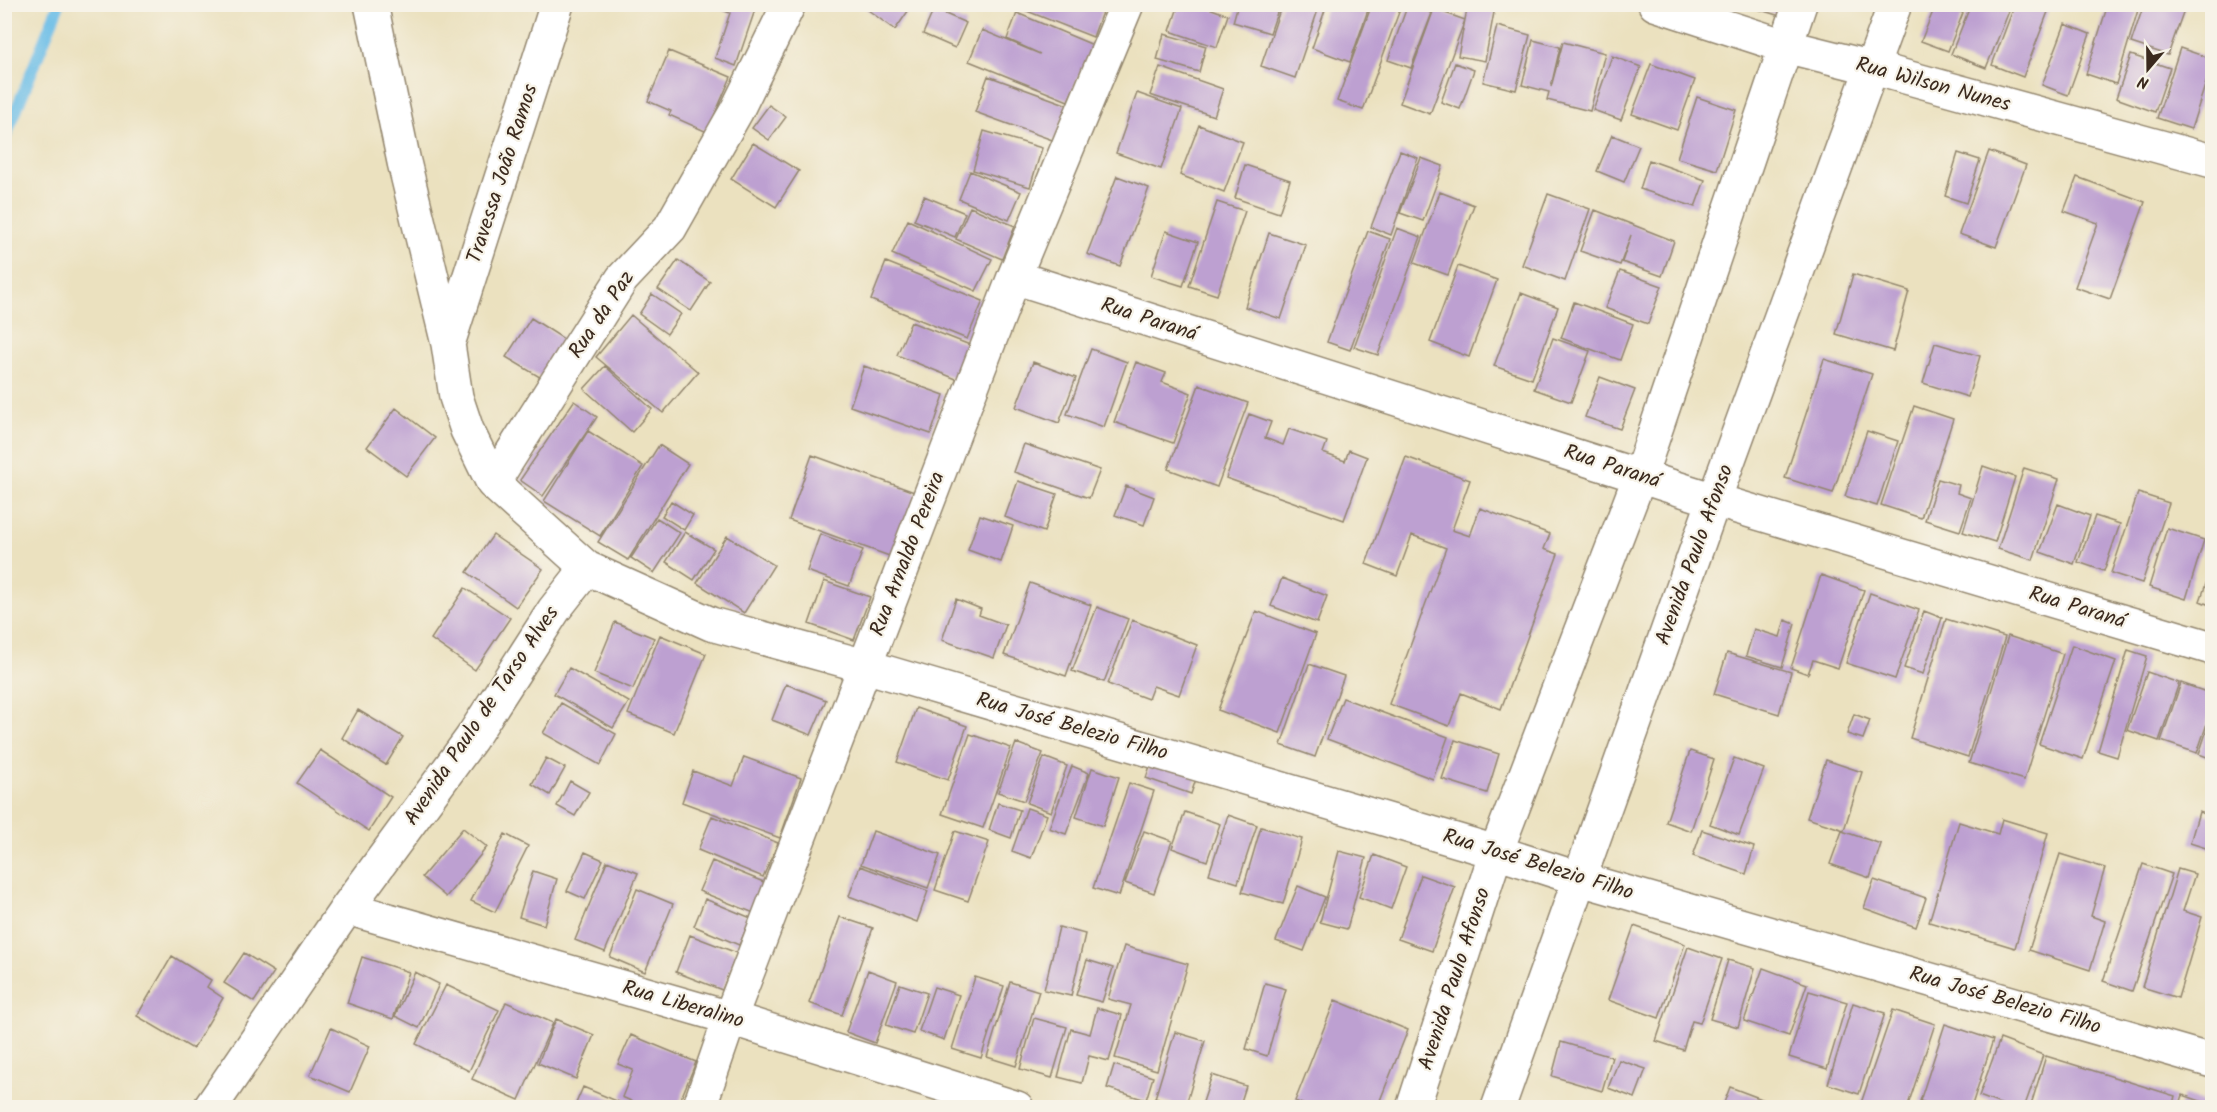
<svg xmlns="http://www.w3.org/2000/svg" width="2217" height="1112" font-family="Kalam,sans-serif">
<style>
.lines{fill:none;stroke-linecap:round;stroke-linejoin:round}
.stream{stroke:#6bbde7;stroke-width:12}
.building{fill:#bda0d1}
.street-casing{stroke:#93866e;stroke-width:36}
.street{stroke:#fff;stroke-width:33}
.labels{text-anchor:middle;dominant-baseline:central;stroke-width:4.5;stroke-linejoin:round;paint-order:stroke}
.street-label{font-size:21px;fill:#3b2a1e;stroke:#f7f3e8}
</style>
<rect width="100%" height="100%" fill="#f7f3e8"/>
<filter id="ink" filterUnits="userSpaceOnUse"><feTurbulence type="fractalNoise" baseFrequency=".0167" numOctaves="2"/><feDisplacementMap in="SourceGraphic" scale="12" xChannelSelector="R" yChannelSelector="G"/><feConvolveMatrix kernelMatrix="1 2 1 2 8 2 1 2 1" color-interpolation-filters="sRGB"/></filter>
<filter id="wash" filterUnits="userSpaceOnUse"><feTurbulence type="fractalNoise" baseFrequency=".008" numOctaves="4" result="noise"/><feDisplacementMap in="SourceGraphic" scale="24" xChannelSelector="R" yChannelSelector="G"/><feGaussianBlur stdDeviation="1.35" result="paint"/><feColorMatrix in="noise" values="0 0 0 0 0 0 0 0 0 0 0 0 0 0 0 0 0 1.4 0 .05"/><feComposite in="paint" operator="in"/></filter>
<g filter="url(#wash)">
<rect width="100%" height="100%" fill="#ebe1bf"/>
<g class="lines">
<path class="stream" d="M4,140L59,4"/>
</g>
<g id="blocks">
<path class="building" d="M707,4H757L736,66L715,58L730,13Z
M860,4H913L895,30Z
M1009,4H1105L1093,37Z
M1179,4H1198L1228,15L1217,47L1170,31Z
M1238,4H1280L1270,33L1233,22Z
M1282,4H1320L1295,78L1261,66Z
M1327,4H1370L1350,62L1312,48Z
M1372,4H1402L1363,110L1337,101Z
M1408,4L1432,13L1411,68L1388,60Z
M1468,4L1495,7L1485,61L1458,56Z
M1742,4H1787L1783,17Z
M1936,4H1942L1963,13L1948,51L1921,41Z
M1971,4H2012L1986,68L1951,54Z
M2015,4H2051L2023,77L1992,65Z
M2108,4H2118L2138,10L2116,84L2086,74Z
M2144,4H2186L2168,55L2131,43Z
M934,9L966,23L955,48L923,34Z
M1434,9L1465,20L1430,114L1400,103Z
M1017,13L1093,45L1068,101L969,61L982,30L1040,54L1007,39Z
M2065,24L2090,34L2068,95L2042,85Z
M1497,26L1530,35L1516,90L1483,82Z
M1164,34L1206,46L1199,72L1157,60Z
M1533,40L1560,47L1551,87L1563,42L1605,53L1590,111L1547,100L1549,92L1522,85Z
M2180,48L2212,59V64L2191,129L2157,118Z
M669,51L731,77L707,132L669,115L671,111L648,101Z
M2131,55L2170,68L2155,112L2116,98Z
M1612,56L1641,67L1621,120L1593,110Z
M1455,63L1474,70L1460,109L1441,102Z
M1651,64L1695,80L1677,130L1632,114Z
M1160,67L1223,89L1214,116L1150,95Z
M988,76L1068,105L1055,141L975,112Z
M1137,93L1182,109L1161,169L1116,153Z
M1697,97L1736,110L1717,170L1677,158Z
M769,105L786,117L769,140L752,128Z
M1199,125L1243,142L1224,192L1180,175Z
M984,131L1042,148L1030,187L973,170Z
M1612,135L1639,146L1624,182L1597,171Z
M753,143L799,171L776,207L731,179Z
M1400,151L1418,158L1391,235L1371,227Z
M1989,151L2026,165L1996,247L1959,234Z
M1958,153L1980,160L1966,203L1945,196Z
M1421,158L1443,166L1423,221L1400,213Z
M1649,160L1705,180L1695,207L1640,189Z
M1245,165L1290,180L1279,213L1235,198Z
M970,171L1021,192L1009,220L959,199Z
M1117,176L1149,188L1120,266L1087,254Z
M2077,177L2145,202L2110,299L2075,287L2098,223L2064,211Z
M1440,192L1474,205L1448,275L1414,263Z
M1548,194L1590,209L1565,281L1522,265Z
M924,196L965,213L955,237L914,220Z
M1217,202L1245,211L1217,295L1189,286Z
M970,207L1015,226L1002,259L956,239Z
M1595,210L1674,241L1662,276L1622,262L1631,235L1620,265L1580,251Z
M908,220L992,259L976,291L892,254Z
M1397,228L1421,237L1378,355L1354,347Z
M1166,231L1198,242L1183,286L1151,276Z
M1368,231L1390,239L1350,350L1327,342Z
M1269,233L1306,245L1281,319L1245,307Z
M678,260L710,282L691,311L658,289Z
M886,262L983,301L967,339L871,300Z
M1458,266L1497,280L1469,357L1430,342Z
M1620,271L1662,286L1648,324L1605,308Z
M1853,274L1909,291L1893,351L1836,334Z
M1521,293L1558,307L1532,379L1494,366Z
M652,294L681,314L667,334L639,314Z
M1574,302L1633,324L1620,360L1561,338Z
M631,315L698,372L663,413L596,357Z
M531,318L567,341L543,379L506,357Z
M911,322L975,347L961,381L897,355Z
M1553,338L1590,351L1571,402L1534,389Z
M1935,343L1980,356L1968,397L1923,383Z
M1091,349L1127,362L1104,427L1067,414Z
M1824,359L1872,374L1833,493L1785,478Z
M1033,362L1076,378L1059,423L1016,407Z
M1136,362L1166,373L1162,382L1191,393L1173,443L1114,422Z
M605,366L652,409L632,432L584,389Z
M864,366L944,395L931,434L850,406Z
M1600,377L1635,390L1620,429L1585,417Z
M1199,385L1248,403L1217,487L1168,469Z
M574,401L597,417L543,496L520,480Z
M1914,406L1953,419L1921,518L1881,505Z
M396,408L435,438L406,476L367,447Z
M1249,414L1271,422L1265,438L1283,445L1289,429L1327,442L1323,453L1345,461L1349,450L1367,457L1344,520L1226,478Z
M588,431L643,466L600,536L544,501Z
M1867,431L1898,441L1877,506L1845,496Z
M1024,444L1100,470L1089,498L1014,472Z
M659,445L688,464L628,560L598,542Z
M812,455L917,493L895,558L789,520Z
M1406,457L1470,480L1452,530L1470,536L1480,508L1550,534L1544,549L1558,554L1501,709L1461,693L1449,726L1389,704L1446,548L1412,535L1397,576L1366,564Z
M1983,466L2015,477L1995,542L1963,532Z
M2024,468L2059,479L2033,560L1998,549Z
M1938,479L1959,485L1957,493L1971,498L1960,531L1925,520Z
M1018,481L1057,494L1044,532L1005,517Z
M1126,486L1154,497L1144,525L1115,515Z
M2138,493L2169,503L2142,583L2111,573Z
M671,501L693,515L684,530L662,516Z
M2058,504L2090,516L2074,564L2040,552Z
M980,515L1013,526L1001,562L968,550Z
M2095,516L2120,524L2104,571L2078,562Z
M657,518L680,533L654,573L631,558Z
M2167,528L2204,540L2186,599L2149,587Z
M685,532L714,549L694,580L666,562Z
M820,534L863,550L849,586L807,571Z
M493,535L543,569L516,607L467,572Z
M727,536L774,565L744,613L697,583Z
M2212,567V606L2200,601Z
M1821,575L1864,590L1838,668L1813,660L1808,674L1791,668Z
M1282,578L1327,596L1317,623L1271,606Z
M824,581L870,597L854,640L809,624Z
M1030,583L1091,605L1066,676L1004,655Z
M465,588L510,618L475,670L431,639Z
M1870,593L1919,610L1895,679L1846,663Z
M956,599L981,609L979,615L1006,625L994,658L942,640Z
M1097,607L1128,619L1104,682L1072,671Z
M1256,611L1316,634L1280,733L1218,710Z
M1924,611L1942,618L1923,674L1904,668Z
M1946,619L2005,637L1968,757L1910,738Z
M1132,620L1197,645L1179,695L1153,686L1148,699L1108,684Z
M1785,620L1795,624L1782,667L1746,656L1754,629L1780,637Z
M615,622L654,638L633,689L594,673Z
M660,635L706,654L674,733L628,714Z
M2008,636L2063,654L2024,780L1969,763Z
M2072,645L2116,661L2083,759L2039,744Z
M2128,650L2147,656L2117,757L2098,751Z
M1727,653L1791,672L1779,714L1714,694Z
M1309,664L1344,676L1315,757L1281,745Z
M569,668L629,702L613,728L554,694Z
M2147,672L2179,683L2159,741L2127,730Z
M2181,683L2212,694V709L2197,753L2161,741Z
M786,684L826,700L811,735L772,720Z
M1343,698L1448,737L1433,779L1327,739Z
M561,703L616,734L600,765L543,733Z
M916,708L967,726L948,780L897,762Z
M358,710L403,737L386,765L342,738Z
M1854,714L1870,720L1863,739L1847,734Z
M2212,715V759L2199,754Z
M970,734L1011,748L983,828L942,814Z
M1455,740L1499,754L1487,793L1442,779Z
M1016,743L1043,753L1024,801L998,792Z
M320,750L391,797L369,831L297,783Z
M1690,751L1714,759L1691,831L1666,822Z
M1154,754L1199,770L1191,794L1146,778Z
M744,757L801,778L780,838L682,802L693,771L733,786Z
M1044,757L1067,766L1051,812L1027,803Z
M546,758L565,768L550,795L532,784Z
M1734,758L1764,769L1739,835L1710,824Z
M1826,760L1862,772L1844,830L1807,818Z
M1072,766L1089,773L1066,834L1049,828Z
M1092,768L1119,777L1103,826L1076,817Z
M570,781L589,792L575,816L557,806Z
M1129,783L1154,791L1119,896L1093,888Z
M998,803L1020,810L1011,838L989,830Z
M1027,808L1047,815L1031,858L1012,851Z
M1185,812L1220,824L1207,861L1172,848Z
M2199,812L2212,816V850L2190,843Z
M1228,815L1257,825L1238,883L1209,874Z
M712,816L778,843L763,877L698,850Z
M2002,819L2048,833L2015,948L1929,922L1959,822L1998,834Z
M1261,827L1302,839L1283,904L1242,892Z
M463,828L487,847L446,897L422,877Z
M1702,830L1754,847L1746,874L1693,856Z
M873,831L940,855L928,888L861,864Z
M955,831L989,842L968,901L935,890Z
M1144,831L1172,841L1154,893L1125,883Z
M1842,831L1881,844L1870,878L1830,864Z
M505,834L528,846L495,912L471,901Z
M1339,851L1366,858L1347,929L1320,922Z
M585,852L603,860L585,899L567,891Z
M2060,854L2105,868L2091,916L2105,921L2090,970L2029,950Z
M1374,855L1406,867L1391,909L1359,897Z
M607,861L638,873L605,952L575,940Z
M712,861L766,883L754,913L699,891Z
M2143,864L2172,874L2132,991L2103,981Z
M860,866L928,891L917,922L849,896Z
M2178,869L2195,874L2183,911L2202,917L2178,998L2142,987Z
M533,871L557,879L544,925L519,917Z
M1421,875L1455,887L1432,951L1398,939Z
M1874,880L1926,898L1916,927L1864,908Z
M1298,886L1325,897L1304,951L1276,941Z
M637,889L673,904L645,972L610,957Z
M705,899L751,918L739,945L694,926Z
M840,917L873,928L842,1015L809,1003Z
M1634,926L1685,944L1659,1018L1608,1000Z
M1059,927L1085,934L1071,996L1044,990Z
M690,935L737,953L722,990L676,972Z
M1124,946L1188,964L1157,1070L1115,1058L1131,1005L1108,999Z
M1688,947L1722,959L1700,1023L1692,1021L1683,1050L1656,1041Z
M244,953L274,972L254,1002L224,983Z
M172,956L211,980L207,987L223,998L193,1049L137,1016Z
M362,957L409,972L393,1019L347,1003Z
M1087,960L1113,968L1102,1002L1076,995Z
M1728,960L1755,968L1738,1027L1710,1019Z
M1763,968L1807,984L1789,1036L1744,1021Z
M868,970L897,981L875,1043L846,1032Z
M415,972L439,984L419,1028L395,1016Z
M975,977L1004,986L981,1058L952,1049Z
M1010,982L1039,991L1016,1066L987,1057Z
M1265,983L1286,989L1267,1056L1246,1049Z
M900,984L927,993L913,1034L886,1025Z
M446,985L499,1010L469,1071L416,1044Z
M934,987L959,995L944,1040L919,1031Z
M1809,991L1847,1002L1827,1069L1789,1057Z
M1335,1000L1408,1030L1377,1108H1311L1295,1101Z
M506,1002L553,1023L519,1100L472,1079Z
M1853,1003L1885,1013L1859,1094L1828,1084Z
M1097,1008L1122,1015L1109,1061L1089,1056L1082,1083L1058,1077L1071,1029L1090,1034Z
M1893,1010L1935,1024L1907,1108H1863L1860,1106Z
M1034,1018L1067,1027L1052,1078L1020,1069Z
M556,1019L594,1035L576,1079L538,1063Z
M1945,1024L1993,1040L1971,1108H1940L1920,1101Z
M331,1028L370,1046L350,1092L310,1075Z
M1175,1032L1205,1041L1185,1108L1155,1098Z
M631,1035L696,1062L677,1108H647L622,1097L633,1070L618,1064Z
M2000,1039L2043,1055L2024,1108H2011L1979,1096Z
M1561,1042L1612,1057L1602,1091L1552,1076Z
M2046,1056L2175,1096L2172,1108H2030Z
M1619,1060L1646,1069L1635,1098L1608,1088Z
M1114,1065L1153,1077L1146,1100L1107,1088Z
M1212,1075L1246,1086L1239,1108H1201Z
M583,1087L631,1107V1108H574Z
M1730,1087L1767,1101L1764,1108H1722Z
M2183,1095L2212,1105V1108H2179Z"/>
</g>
</g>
<g filter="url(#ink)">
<use href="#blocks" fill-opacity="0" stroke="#93866e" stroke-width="1.5"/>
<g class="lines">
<g class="street-casing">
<path id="street" d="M371,4L404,162L448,344L456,397L467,430L493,483
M1655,4L1785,46L1873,68L2212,161
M1014,277L1714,500L2212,648
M448,344L557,4
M587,568L493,483L622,279L670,228L737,110L789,4
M347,908L730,1018L1017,1108
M210,1108L347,908L471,739L554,610L587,568L711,624L865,666L1496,852L1580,879L2212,1061
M699,1108L730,1018L1014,277L1127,4
M1413,1108L1496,852L1640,476L1800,4
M1498,1108L1714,500L1895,4"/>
</g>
<use href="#street" class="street"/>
</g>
</g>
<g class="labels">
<g class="street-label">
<text transform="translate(1933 85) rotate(15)">Rua Wilson Nunes</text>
<text transform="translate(503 174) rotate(-72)">Travessa João Ramos</text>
<text transform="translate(602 315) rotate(-56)">Rua da Paz</text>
<text transform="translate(1149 320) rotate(18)">Rua Paraná</text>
<text transform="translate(1612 467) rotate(18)">Rua Paraná</text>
<text transform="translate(908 554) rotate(-69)">Rua Arnaldo Pereira</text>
<text transform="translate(1695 555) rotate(-70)">Avenida Paulo Afonso</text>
<text transform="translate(2077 608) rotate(17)">Rua Paraná</text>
<text transform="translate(482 716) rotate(-56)">Avenida Paulo de Tarso Alves</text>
<text transform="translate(1072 727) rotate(16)">Rua José Belezio Filho</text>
<text transform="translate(1538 865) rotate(17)">Rua José Belezio Filho</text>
<text transform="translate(1455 979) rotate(-72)">Avenida Paulo Afonso</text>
<text transform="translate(2005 1001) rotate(16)">Rua José Belezio Filho</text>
<text transform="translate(683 1005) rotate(16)">Rua Liberalino</text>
</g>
</g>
<rect width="2217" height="1112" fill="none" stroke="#f7f3e8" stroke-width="24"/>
<g transform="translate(2148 69) rotate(200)" stroke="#f7f3e8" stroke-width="4.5" paint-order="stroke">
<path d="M0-4.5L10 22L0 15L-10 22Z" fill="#3b2a1e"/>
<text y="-9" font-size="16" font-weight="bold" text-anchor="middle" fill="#3b2a1e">N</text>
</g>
</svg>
